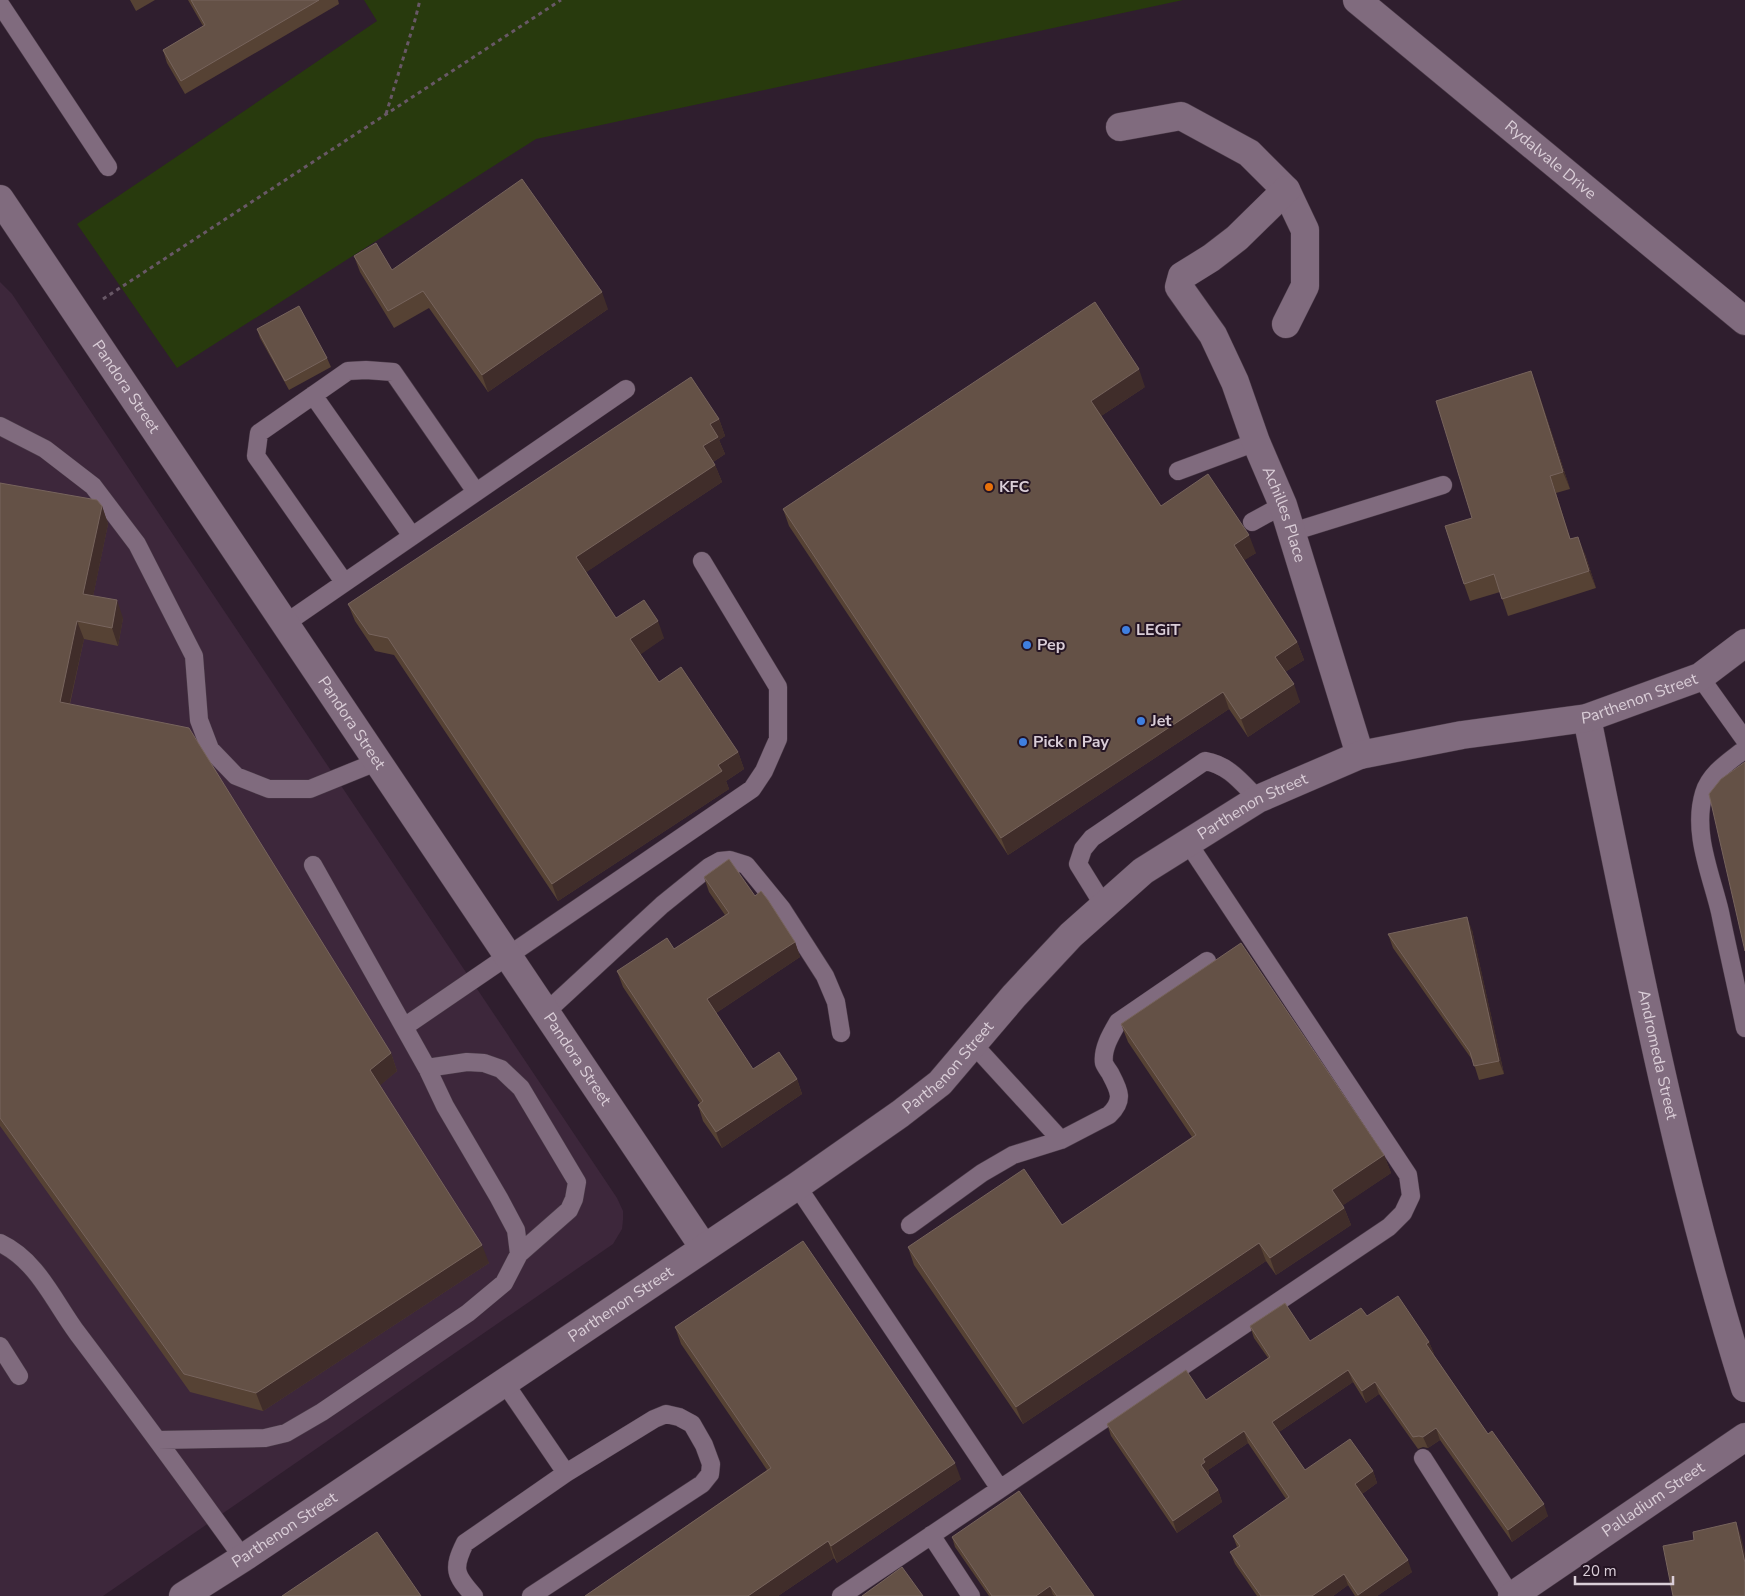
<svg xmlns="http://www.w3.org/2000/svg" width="1745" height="1596" font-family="'Nunito Sans',sans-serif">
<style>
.built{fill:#3d273b}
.green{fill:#283a0d}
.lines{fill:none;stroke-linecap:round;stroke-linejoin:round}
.service-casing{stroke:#4a3b48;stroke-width:19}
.minor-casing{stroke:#4a3b48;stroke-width:29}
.path{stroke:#685866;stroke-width:3;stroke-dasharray:4 4;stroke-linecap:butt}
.service{stroke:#806b7e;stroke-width:18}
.minor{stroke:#806b7e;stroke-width:28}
.wall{fill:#564234}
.shaded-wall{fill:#402d2a}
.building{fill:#645146;stroke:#77645d}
.food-dot{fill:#e8710a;stroke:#251524;stroke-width:2}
.shop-dot{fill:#3f7fe0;stroke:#251524;stroke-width:2}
.labels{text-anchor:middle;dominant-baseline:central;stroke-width:4;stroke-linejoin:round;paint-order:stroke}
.street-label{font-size:16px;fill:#daced8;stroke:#251524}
.poi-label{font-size:16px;font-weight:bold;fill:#daced8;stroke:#251524;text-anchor:start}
</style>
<rect width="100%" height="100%" fill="#2f1e2e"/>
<path class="built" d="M0,282L12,294L617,1198L623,1211V1220L622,1229L613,1244L103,1596H0Z"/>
<path class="green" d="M364,0H1183L536,139L177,368L77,224L377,21Z"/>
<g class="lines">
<g class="service-casing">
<path id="service" d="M0,4L108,167
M313,395L412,536
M0,426L45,449L93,486L137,544L194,656L199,720L210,749L236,776L269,789H310L379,761
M1178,471L1256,442
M1252,522L1283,505
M1292,532L1443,485
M344,582L256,456L259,433L348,371L366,370L393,372L476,492
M286,623L626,389
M1700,677L1745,740
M1745,749C1730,761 1710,773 1704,793C1692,832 1711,874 1720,912C1728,951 1737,989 1745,1028
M313,865L404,1027
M1104,906L1078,864L1083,849L1092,838L1205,761C1229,765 1242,783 1258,799
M546,1012L662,905L709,867L720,861L730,860L746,865L782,909L825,976L836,1002L841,1033
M973,1044L1061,1140
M427,1068L467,1062L484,1063L501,1069L521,1088L577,1182L574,1199L569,1210L519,1254
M797,1186L1000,1489L841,1596
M910,1225L982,1173L1013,1155L1061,1140L1109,1115C1125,1100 1119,1090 1110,1073C1108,1070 1105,1066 1104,1063C1102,1049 1111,1034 1118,1022L1207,961
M0,1243C38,1261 54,1302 78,1334C134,1408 189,1483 243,1558
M0,1346L19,1376
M504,1382L566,1473
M158,1440L265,1438L286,1433L322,1412L468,1313L504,1283L519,1254L516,1230L499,1198L445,1106L427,1068L404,1027L752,789L764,771L778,739V687L702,561
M1423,1458L1511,1596
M1000,1489L1389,1227L1403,1213L1411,1196L1408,1175L1188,843
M931,1535L971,1596
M474,1596C455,1575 452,1569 465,1543L566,1473L654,1419L666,1414L679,1417L692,1424L704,1445L711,1464L710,1474L702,1484L531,1596"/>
</g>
<g class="minor-casing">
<g id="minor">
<path id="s1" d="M1357,0L1745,321"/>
<path d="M1120,127L1181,116L1249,153L1286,190L1305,230V286L1286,324"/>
<path id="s2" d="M1286,190L1237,238L1211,258L1182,276L1179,287L1213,335L1235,382L1256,442L1283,505L1360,755"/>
<path id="s3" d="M0,199L704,1248"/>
<path id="s4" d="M1587,718C1633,942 1676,1169 1745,1388"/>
<path id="s5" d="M183,1596L243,1558L797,1186L900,1114L940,1083L1014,996L1071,935L1143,871L1258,799L1360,755L1462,735L1587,718L1700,677L1745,643"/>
<path id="s6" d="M1512,1596L1745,1437"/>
</g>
</g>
<path class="path" d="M386,114L415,20L420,0
M103,299L561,0"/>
<use href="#service" class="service"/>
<use href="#minor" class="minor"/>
</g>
<path class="wall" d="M130,0H155L136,11Z
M188,0H338L339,4L185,94L167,63L163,50L203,26Z
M354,256L392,270L608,309L488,392L429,308L394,328L360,272Z
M257,329L327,358L331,367L289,390L260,338Z
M1145,387L1101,416L1161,506L1256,553L1244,560L1297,642L1304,660L1285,672L1300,702L1248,737L1229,709L1008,855L789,526L783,509Z
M1537,388L1570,489L1556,493L1570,539L1585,554L1596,588L1508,616L1500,592L1470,601L1464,584L1472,518Z
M719,419L725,436L719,440L725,454L713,462L715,465L722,482L586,572L616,618L664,638L640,654L659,682L738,752L744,769L726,781L729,789L558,901L394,655L375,651L355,621L348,604Z
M0,483L102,506L108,524L93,596L123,618L118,646L84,639L70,704L391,1053L397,1071L380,1085L489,1263L263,1411L190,1392L0,1126Z
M704,877L755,896L795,942L800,957L716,1013L753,1069L797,1079L802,1094L722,1148L703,1121L698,1105L700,1103L623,987L617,971L674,949L725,915L709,892Z
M1472,930L1504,1074L1479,1080L1473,1061L1393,948L1388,934Z
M1121,1024L1384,1155L1391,1173L1343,1205L1351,1225L1276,1275L1266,1261L1023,1424L914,1265L908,1247L1062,1225L1192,1137L1128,1042Z
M1367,1316L1429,1342L1434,1354H1433L1488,1434L1548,1516L1512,1542L1440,1440L1428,1448L1423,1447L1418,1449L1379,1394L1366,1403L1353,1382L1279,1432L1305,1470L1373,1471L1377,1483L1362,1494L1412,1572L1377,1596H1355L1348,1585L1333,1596H1257L1235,1564L1230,1552L1237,1547L1233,1536L1286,1499L1248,1443L1208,1470L1209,1474L1208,1475L1218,1490L1222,1502L1177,1533L1111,1436L1107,1424L1206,1400L1268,1358L1254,1338L1250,1326L1310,1341Z
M675,1327L961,1479L837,1563L834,1558L778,1596H585L767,1470L681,1344Z
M952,1537L1094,1596H1054L1053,1595L1052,1596H989L955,1547Z"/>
<path class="shaded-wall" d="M602,292L608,309L488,392L482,375Z
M1139,369L1145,387L1098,418L1091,401Z
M1531,371L1537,388L1570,489L1563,472Z
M719,419L725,436L719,440L725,454L710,464L703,446L710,424Z
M715,465L722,482L582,575L576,557Z
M1550,476L1556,493L1576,556L1570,539Z
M102,506L108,524L90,611L83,594Z
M1249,535L1256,553L1240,563L1234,545Z
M1578,537L1585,554L1596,588L1589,571Z
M117,600L123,618L118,646L112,628Z
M77,621L84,639L66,719L60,702Z
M658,621L664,638L637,657L630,639Z
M1297,642L1304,660L1282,674L1275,657Z
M1294,684L1300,702L1248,737L1241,719Z
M1223,692L1229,709L1008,855L1001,838Z
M738,752L744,769L726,781L729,789L558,901L552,884L718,765Z
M1467,917L1472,930L1504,1074L1499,1061Z
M795,942L800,957L713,1015L707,999Z
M391,1053L397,1071L377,1088L370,1070Z
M797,1079L802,1094L722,1148L716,1132Z
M1384,1155L1391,1173L1339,1208L1332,1190Z
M1344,1208L1351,1225L1276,1275L1270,1258Z
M1259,1243L1266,1261L1023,1424L1016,1407Z
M482,1245L489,1263L263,1411L256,1393Z
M1429,1342L1434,1354L1430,1356L1426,1344Z
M1348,1370L1353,1382L1276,1434L1272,1422Z
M1375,1382L1379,1394L1366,1403L1362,1391Z
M1436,1428L1440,1440L1428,1448L1423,1437Z
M1244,1431L1248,1443L1208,1470L1209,1474L1205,1477L1201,1465L1203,1459Z
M955,1463L961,1479L837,1563L831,1546Z
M1373,1471L1377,1483L1359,1496L1355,1484Z
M1218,1490L1222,1502L1177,1533L1173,1521Z
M1544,1504L1548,1516L1512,1542L1508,1530Z
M1736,1522L1741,1536L1745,1553V1563Z
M828,1541L834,1558L778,1596H748Z
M1408,1560L1412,1572L1377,1596H1359L1358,1595Z
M1344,1574L1348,1585L1333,1596H1312Z
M1050,1586L1053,1595L1052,1596H1036Z"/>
<path class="building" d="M191,0H319L181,81L163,50L205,25Z
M522,179L602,292L482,375L423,291L388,311L354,256L376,243L392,270Z
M1095,302L1139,369L1091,401L1161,506L1208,474L1249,535L1234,545L1297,642L1275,657L1294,684L1241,719L1223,692L1001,838L783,509Z
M299,306L327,358L285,381L257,329Z
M1531,371L1563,472L1550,476L1570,539L1578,537L1589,571L1502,599L1494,574L1464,584L1445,526L1472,518L1436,401Z
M691,377L719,419L710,424L718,437L703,446L715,465L576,557L616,618L644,600L658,621L630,639L659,682L681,667L738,752L718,765L722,771L552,884L388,638L369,634L348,604Z
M0,483L97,500L102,506L83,594L117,600L112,628L77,621L60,702L189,728L391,1053L370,1070L482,1245L256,1393L184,1374L0,1118Z
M1745,762V951L1709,794L1721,779Z
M729,859L755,896L761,891L768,900L795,942L707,999L753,1069L779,1052L797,1079L716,1132L698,1105L703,1101L617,971L667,938L674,949L729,913L704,877Z
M1467,917L1499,1061L1474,1066L1470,1052L1388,934Z
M1241,943L1384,1155L1332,1190L1344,1208L1270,1258L1259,1243L1016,1407L908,1247L1024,1169L1062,1225L1196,1135L1121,1024Z
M803,1241L955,1463L831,1546L828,1541L748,1596H585L771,1468L675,1327Z
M1398,1296L1429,1342L1426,1344L1488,1434L1492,1431L1544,1504L1508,1530L1436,1428L1423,1437L1419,1436L1413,1437L1375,1382L1362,1391L1348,1370L1272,1422L1305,1470L1350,1439L1373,1471L1355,1484L1408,1560L1358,1595L1344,1574L1312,1596H1261L1230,1552L1240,1546L1233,1536L1289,1497L1244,1431L1203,1459L1205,1462L1201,1465L1218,1490L1173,1521L1107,1424L1186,1370L1206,1400L1270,1357L1250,1326L1285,1303L1310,1341L1361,1308L1367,1316Z
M1019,1491L1094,1596H1057L1050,1586L1036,1596H992L952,1537Z
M1736,1522L1745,1563V1596H1673L1663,1546L1694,1540L1693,1532Z
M377,1532L421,1596H282Z
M902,1567L923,1596H862Z"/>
<circle class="food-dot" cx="989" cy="487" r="5"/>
<g class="shop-dot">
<circle cx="1126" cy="630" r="5"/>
<circle cx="1027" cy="645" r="5"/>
<circle cx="1141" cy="721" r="5"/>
<circle cx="1023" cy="742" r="5"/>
</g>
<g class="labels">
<g class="street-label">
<text stroke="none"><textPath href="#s1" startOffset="251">Rydalvale Drive</textPath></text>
<text stroke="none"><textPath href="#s3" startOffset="226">Pandora Street</textPath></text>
<text stroke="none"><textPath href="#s2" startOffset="399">Achilles Place</textPath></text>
<text stroke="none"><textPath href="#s5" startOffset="1741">Parthenon Street</textPath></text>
<text stroke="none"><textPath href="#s3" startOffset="631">Pandora Street</textPath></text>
<text stroke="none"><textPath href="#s5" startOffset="1336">Parthenon Street</textPath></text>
<text stroke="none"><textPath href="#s4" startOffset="344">Andromeda Street</textPath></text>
<text stroke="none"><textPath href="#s3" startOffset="1036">Pandora Street</textPath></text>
<text stroke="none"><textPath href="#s5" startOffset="931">Parthenon Street</textPath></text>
<text stroke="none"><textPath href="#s5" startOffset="526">Parthenon Street</textPath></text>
<text stroke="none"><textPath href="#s6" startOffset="171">Palladium Street</textPath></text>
<text stroke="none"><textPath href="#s5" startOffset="121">Parthenon Street</textPath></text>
</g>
<g class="poi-label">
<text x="999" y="487">KFC</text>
<text x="1136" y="630">LEGiT</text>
<text x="1037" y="645">Pep</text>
<text x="1151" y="721">Jet</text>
<text x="1033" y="742">Pick n Pay</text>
</g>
</g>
<path d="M1575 1576v8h98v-8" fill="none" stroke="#daced8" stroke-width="2.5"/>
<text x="1582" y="1576" font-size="15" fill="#daced8" stroke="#251524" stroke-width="4" paint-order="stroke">20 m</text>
</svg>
